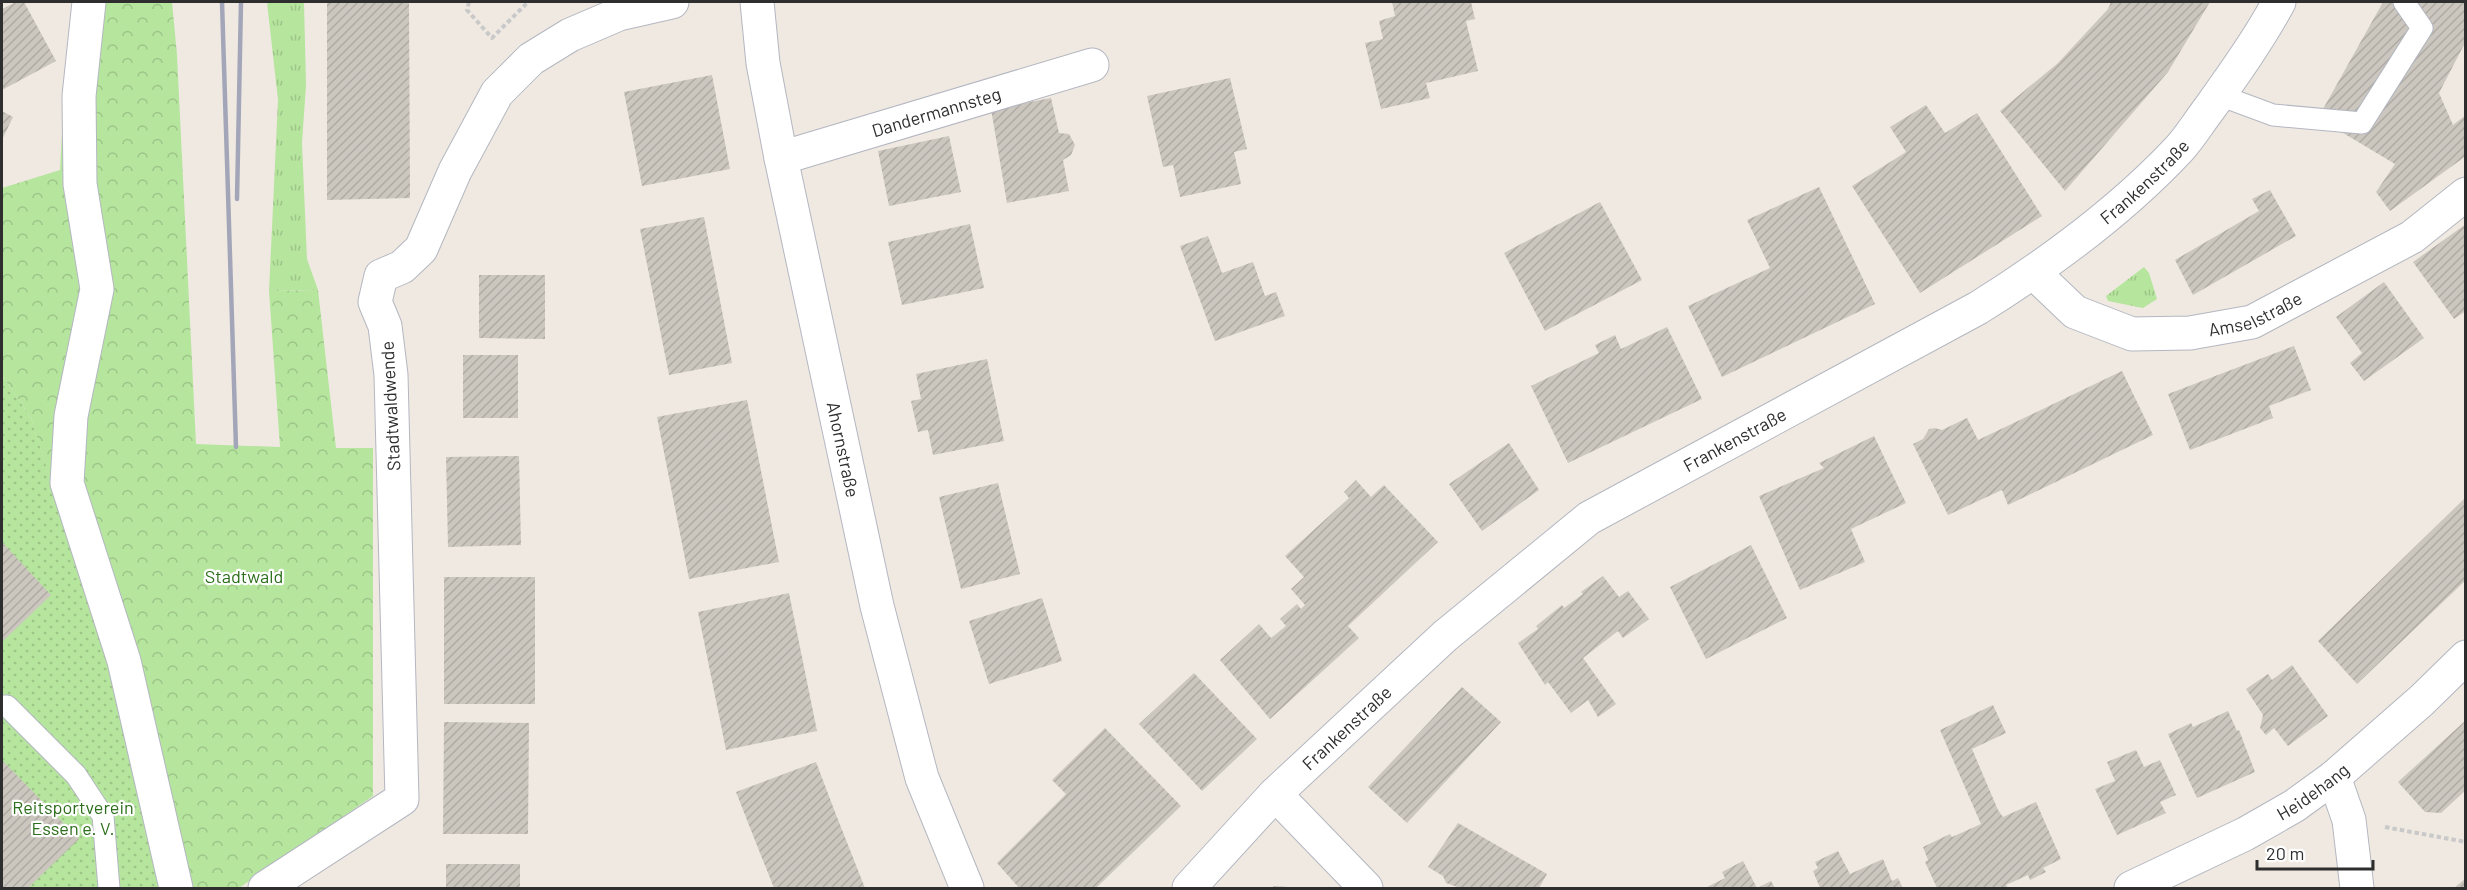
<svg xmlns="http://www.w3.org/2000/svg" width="2467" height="890" font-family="Barlow,sans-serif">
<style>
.grass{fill:url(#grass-tufts)}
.forest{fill:url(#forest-crowns)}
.park{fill:url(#park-dots)}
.building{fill:url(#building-hatch)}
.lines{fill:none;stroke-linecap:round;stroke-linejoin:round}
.lane-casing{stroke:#b4b7c1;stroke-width:23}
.street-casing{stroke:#b4b7c1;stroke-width:35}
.secondary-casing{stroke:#b4b7c1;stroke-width:35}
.path{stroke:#c9c9c9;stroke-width:4;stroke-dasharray:4.5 3;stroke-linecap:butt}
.lane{stroke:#fff;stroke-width:21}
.street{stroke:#fff;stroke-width:33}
.secondary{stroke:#fff;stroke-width:33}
.rail{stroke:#a3a6b8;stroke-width:4.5}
.labels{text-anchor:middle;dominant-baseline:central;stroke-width:4.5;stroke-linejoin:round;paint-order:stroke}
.street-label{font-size:18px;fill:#2e2e2e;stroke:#fff}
.park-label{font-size:18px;fill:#2c6e1b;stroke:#fff}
</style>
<defs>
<pattern id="grass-tufts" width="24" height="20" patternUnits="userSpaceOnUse" patternTransform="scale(1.5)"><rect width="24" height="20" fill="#b6e59e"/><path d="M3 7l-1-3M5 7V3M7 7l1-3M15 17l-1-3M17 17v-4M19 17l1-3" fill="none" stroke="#9dc588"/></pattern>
<pattern id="forest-crowns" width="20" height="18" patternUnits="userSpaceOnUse" patternTransform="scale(1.5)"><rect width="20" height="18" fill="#b6e59e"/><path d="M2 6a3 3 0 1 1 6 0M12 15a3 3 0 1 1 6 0" fill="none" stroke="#9dc588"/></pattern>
<pattern id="park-dots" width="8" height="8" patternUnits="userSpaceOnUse" patternTransform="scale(1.5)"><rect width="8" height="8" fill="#b6e59e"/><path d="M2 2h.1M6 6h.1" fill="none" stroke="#9dc588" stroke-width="1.8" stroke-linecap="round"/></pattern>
<pattern id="building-hatch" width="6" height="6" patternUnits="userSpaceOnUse" patternTransform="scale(1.5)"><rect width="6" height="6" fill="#cbc7bf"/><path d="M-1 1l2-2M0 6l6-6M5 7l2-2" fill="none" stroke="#afaba4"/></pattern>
</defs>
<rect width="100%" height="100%" fill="#efe9e1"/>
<path class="grass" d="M267,2H304L306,85L302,143L307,259L318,290L269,291L278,100Z
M2144,267L2149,273L2157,299L2143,308L2108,301L2106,296Z"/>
<path class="forest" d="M78,2H172L177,55L196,444L280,447L269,291L318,290L336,448H373V796L239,888H189L54,493L31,418L2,375V188L60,170L66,58Z"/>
<path class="park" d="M2,375L31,418L70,543L95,608L162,888H2Z"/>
<path class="building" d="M16,2H24L56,61L2,90V9Z
M327,2H409L410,198L327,200Z
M1392,2H1471L1475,19L1466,21L1478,71L1426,83L1430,98L1381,109L1365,43L1383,39L1379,21L1395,16Z
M2111,2H2210L2168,72L2065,191L2000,111L2058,63L2108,9Z
M2383,2H2466V41L2439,93L2453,125L2466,115V156L2390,211L2376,192L2395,164L2318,118Z
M712,75L730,169L642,186L624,92Z
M1230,78L1247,149L1234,152L1241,184L1180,197L1173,165L1163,167L1147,96Z
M1051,98L1059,133L1069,134L1075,145L1071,155L1063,160L1069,191L1007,203L991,109Z
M1926,105L1945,133L1977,113L2042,216L1920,293L1852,186L1906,152L1890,127Z
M2,111L13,117L2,140Z
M949,136L961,192L889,206L878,151Z
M1819,187L1875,304L1722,377L1688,306L1770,268L1747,220Z
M2270,190L2296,236L2193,295L2175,260L2259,211L2252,199Z
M1600,202L1642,280L1545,331L1504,253Z
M704,217L732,363L669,375L640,229Z
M970,224L984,288L902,305L888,242Z
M2466,224V311L2454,319L2413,262Z
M1208,236L1222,273L1253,262L1265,296L1276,292L1285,316L1215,341L1180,246Z
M479,275H545V339L479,338Z
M2384,282L2424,338L2364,381L2350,363L2362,353L2336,317Z
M1667,327L1702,399L1568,463L1531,386L1599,353L1595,345L1615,335L1621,349Z
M2294,346L2311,390L2269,406L2273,418L2190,450L2168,394Z
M463,355H518V418H463Z
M987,359L1004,441L933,455L928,430L918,432L911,401L921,399L916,374Z
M2122,371L2153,435L2008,505L2002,490L1948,515L1913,444L1923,439L1929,429L1935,428L1942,430L1967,418L1978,440Z
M747,400L779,562L689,579L657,417Z
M1874,436L1906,503L1851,529L1865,562L1800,590L1759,496L1824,468L1819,463Z
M1509,443L1539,490L1482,531L1449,484Z
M519,456L521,545L448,547L446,457Z
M1356,480L1371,497L1384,485L1438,542L1348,626L1359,638L1270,719L1220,660L1259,624L1271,638L1286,626L1280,619L1297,604L1301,609L1305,605L1291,589L1304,577L1285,556L1349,498L1344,492Z
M998,483L1020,574L961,589L939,497Z
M2466,497V580L2357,684L2318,641Z
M2,542L51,595L2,642Z
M1751,545L1787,618L1706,659L1670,587Z
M1603,576L1619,597L1628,591L1649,619L1623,638L1618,631L1583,658L1616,704L1598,717L1588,700L1571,713L1548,682L1545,685L1518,643L1538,629L1536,626L1562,605L1564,608L1583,594L1581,592Z
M444,577H535V704H444Z
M789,593L817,731L726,750L698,612Z
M1042,598L1062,661L989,684L969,621Z
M2292,665L2328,716L2288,746L2274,728L2266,735L2260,728L2263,715L2246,689L2268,674L2272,680Z
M1194,673L1257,739L1202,791L1139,724Z
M1462,687L1501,722L1407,823L1368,787Z
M1993,705L2006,733L1972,749L1998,810L2003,817L2036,802L2061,859L2043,868L2046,872L2030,880L2028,875L2006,885L2008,888H1942L1941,887L1937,888L1925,862L1928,860L1923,847L1950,834L1952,837L1981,824L1940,730Z
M2228,711L2237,731L2239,730L2255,772L2197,798L2168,734L2191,723L2193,727Z
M2466,720V790L2441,813L2425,812L2398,782Z
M444,722L529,723L528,834H443Z
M1105,728L1181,806L1096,888H1019L997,863L1066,794L1052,780Z
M2136,750L2144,767L2160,760L2176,795L2160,802L2166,813L2117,835L2095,789L2115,781L2107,762Z
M2,760L79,839L28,888H2Z
M816,762L835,812L865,888H774L756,843L736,792Z
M1458,823L1547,874L1539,888H1460L1446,883L1443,876L1428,867Z
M1838,851L1850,874L1883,859L1892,881L1898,878L1903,888H1820L1813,871L1818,868L1815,862Z
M1743,861L1757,888L1771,881L1775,888H1705L1725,878L1722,872Z
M446,864H520V888H446Z
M2466,878V888H2454Z
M1274,886L1289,887V888H1272Z"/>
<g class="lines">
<g class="lane-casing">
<path id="lane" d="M2219,95L2273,115L2362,123L2422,28L2404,2
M2,706H7L76,775L103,816L109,888"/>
</g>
<g class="street-casing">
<g id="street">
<path d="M89,2L79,96L80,184L97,289L71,416L67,483L124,661L176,888"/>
<path id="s1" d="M757,2L763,63L781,158L877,606L922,778L967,888"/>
<path id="s2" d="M781,158L1092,65"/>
<path id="s3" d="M2034,273L2075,312L2132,334L2190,333L2252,322L2412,237L2466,194"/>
<path d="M2334,777L2349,820L2357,888"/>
<path d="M1275,794L1366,888"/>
<path d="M265,888L402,799L391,375L385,326L375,302L381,276L402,267L421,249L455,171L497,93L531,59L570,35L619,14L672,2"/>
<path id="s4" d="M2131,888L2245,834L2294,806L2334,777L2422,700L2466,657"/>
</g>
</g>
<g class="secondary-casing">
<g id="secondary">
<path id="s5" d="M1189,888L1275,794L1445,636L1589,518L1978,308C2050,263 2120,212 2179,149C2190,137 2199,122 2209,109C2234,74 2259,39 2279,2"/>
</g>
</g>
<path class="path" d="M469,2L467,10L492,38L528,2
M2385,827L2466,842"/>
<use href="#lane" class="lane"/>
<use href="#street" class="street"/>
<use href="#secondary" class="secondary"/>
<path class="rail" d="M222,2L236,447
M237,199L241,2"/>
</g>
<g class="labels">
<g class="street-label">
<text stroke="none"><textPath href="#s2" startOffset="162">Dandermannsteg</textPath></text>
<text stroke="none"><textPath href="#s5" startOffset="1197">Frankenstraße</textPath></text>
<text stroke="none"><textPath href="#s3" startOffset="244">Amselstraße</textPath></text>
<text transform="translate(390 406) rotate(-93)">Stadtwaldwende</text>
<text stroke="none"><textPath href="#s5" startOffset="711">Frankenstraße</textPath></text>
<text stroke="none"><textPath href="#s1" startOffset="456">Ahornstraße</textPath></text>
<text stroke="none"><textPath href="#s5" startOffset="225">Frankenstraße</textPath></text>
<text stroke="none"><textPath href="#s4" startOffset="206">Heidehang</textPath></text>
</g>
<g class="park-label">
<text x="244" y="576">Stadtwald</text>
<text x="73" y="807">Reitsportverein<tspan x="73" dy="21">Essen e. V.</tspan></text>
</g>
</g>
<rect width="2467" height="890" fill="none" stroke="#2e2e2e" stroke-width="6"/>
<path d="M2257 860v9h116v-9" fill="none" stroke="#2e2e2e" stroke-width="3"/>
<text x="2266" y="860" font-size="18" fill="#2e2e2e" stroke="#ffffff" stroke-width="4.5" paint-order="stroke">20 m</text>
</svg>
